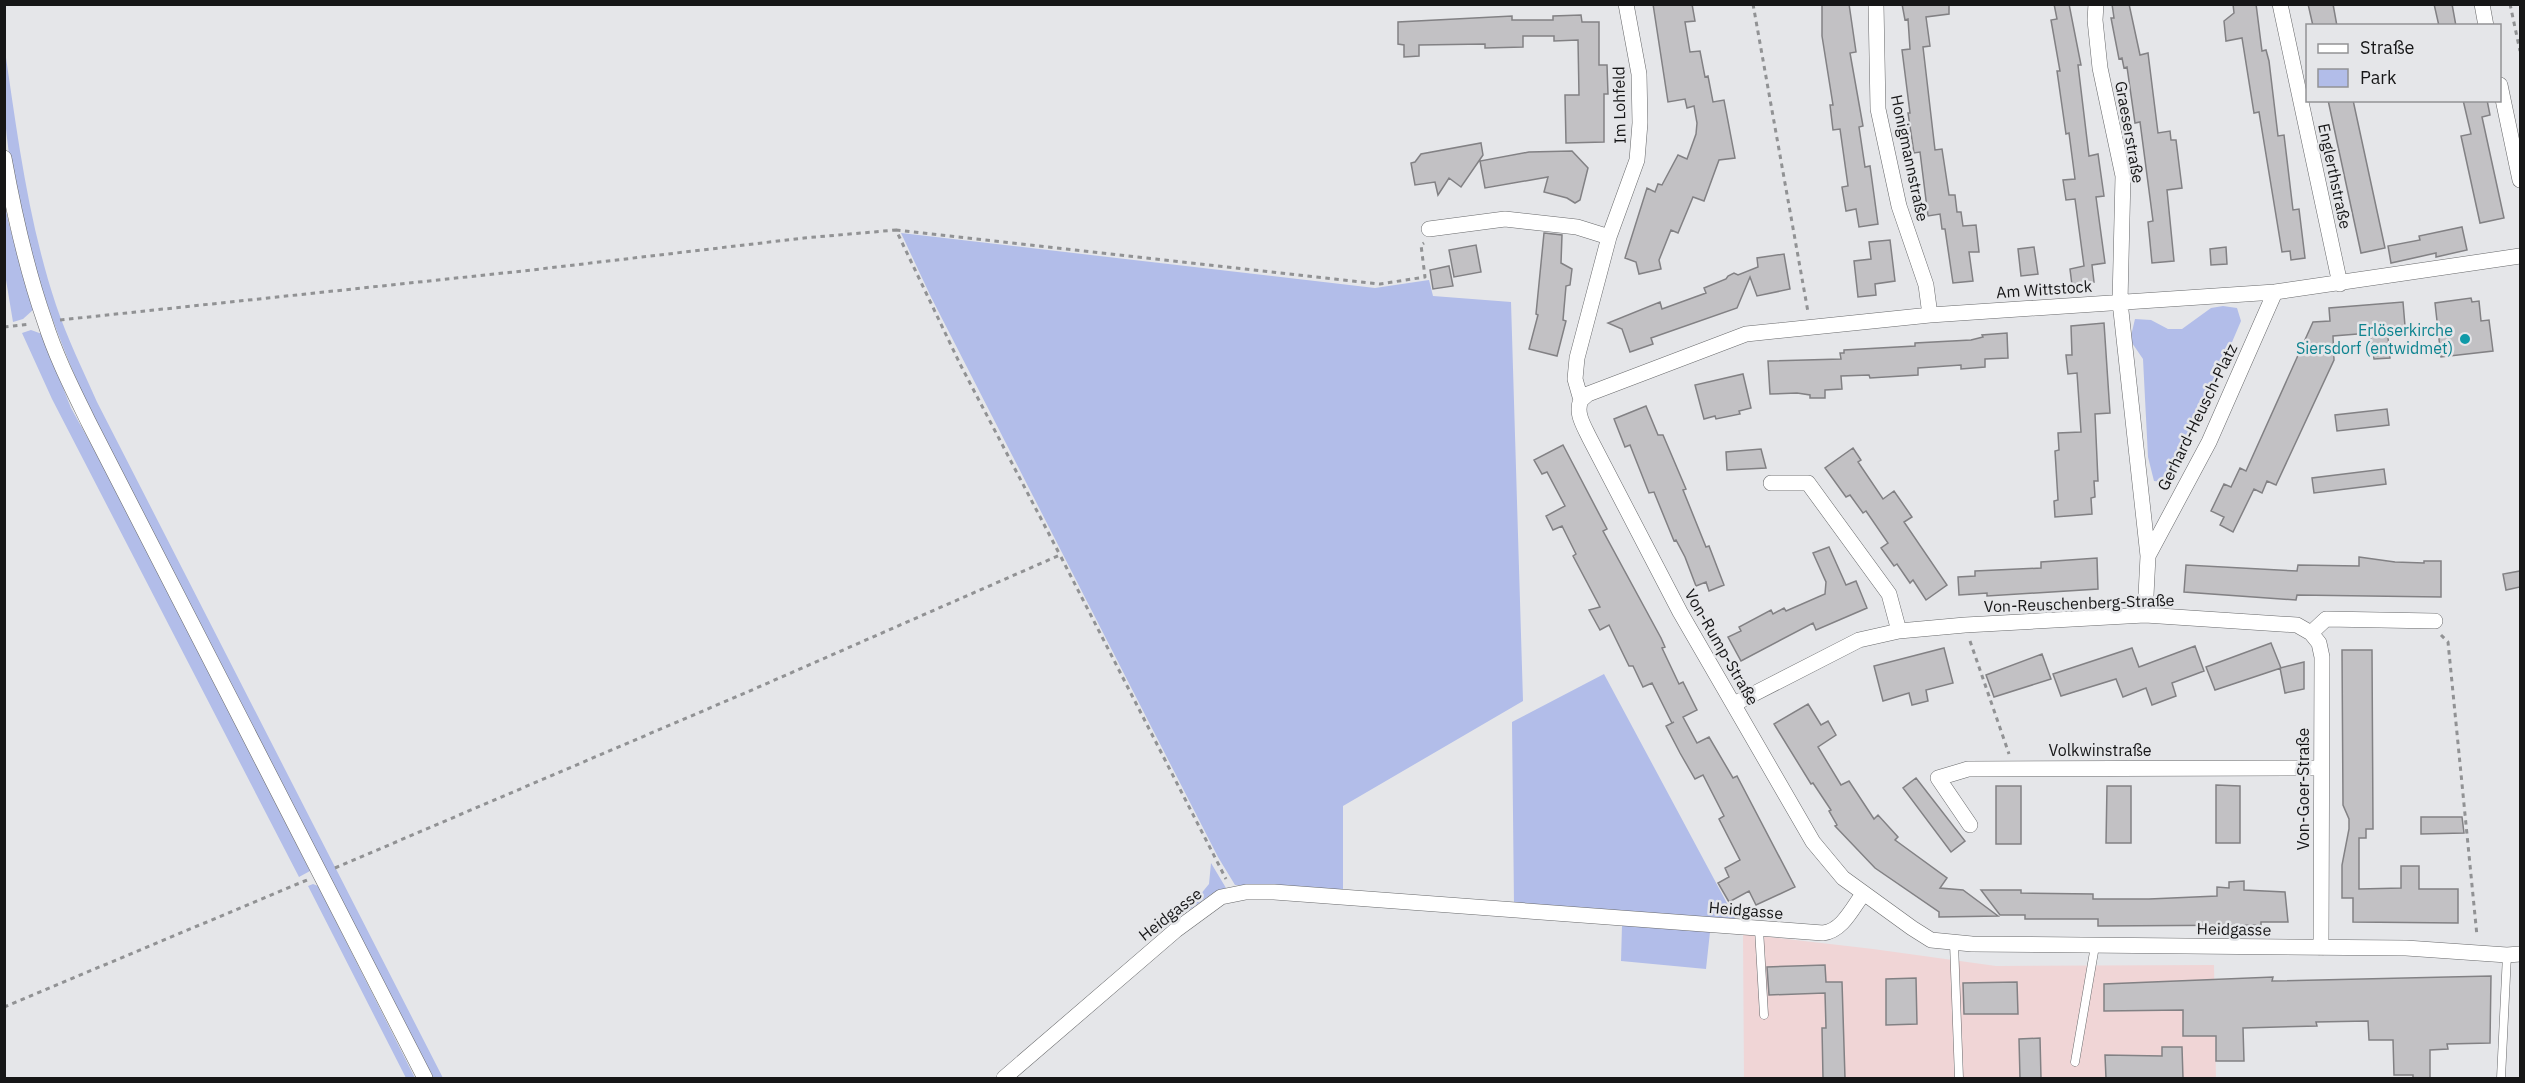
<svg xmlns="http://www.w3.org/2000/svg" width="2525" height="1083" font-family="'IBM Plex Sans',sans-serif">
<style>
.industrial{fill:#f0d5d6}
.green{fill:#b2bde9}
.building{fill:#c2c1c4;stroke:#828184;stroke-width:1.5}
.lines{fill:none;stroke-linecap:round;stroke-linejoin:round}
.lane-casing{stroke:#68696b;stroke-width:9}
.street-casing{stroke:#68696b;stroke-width:16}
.path{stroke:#919294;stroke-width:3;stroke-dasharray:4.5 4.5;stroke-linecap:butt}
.lane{stroke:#fff;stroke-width:8}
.street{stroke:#fff;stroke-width:15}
.culture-dot{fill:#0f9aa8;stroke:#e5e6e9;stroke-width:2}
.labels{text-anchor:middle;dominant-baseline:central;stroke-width:5;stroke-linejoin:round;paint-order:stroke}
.street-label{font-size:16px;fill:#161617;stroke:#e5e6e9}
.culture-label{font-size:16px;fill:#0d838f;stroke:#e5e6e9;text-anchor:end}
</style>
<rect width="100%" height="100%" fill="#e5e6e9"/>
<path class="industrial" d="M1743,934L1873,949L1996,966L2214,965L2216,1078H1744Z"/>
<path class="green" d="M4,44C17,132 28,221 56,305C67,338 83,370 97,402L443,1078H433L88,407C48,315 13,218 5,118C3,93 5,68 4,44Z
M4,201L9,224L34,309L23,319L13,322L5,274Z
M901,233L1375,288L1429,280L1433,296L1511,302L1523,701L1343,806V890L1235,885L1218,857L931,297Z
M2223,306L2237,308L2241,321L2172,483L2154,481L2148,457L2143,359L2130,340L2135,319L2151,320L2168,329H2182L2211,308Z
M31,330L42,334L71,408L115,487L310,871L299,877L52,399L22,333Z
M1604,674L1736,920L1514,905L1512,722Z
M1211,863L1226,888L1213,893L1186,912L1209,884Z
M313,884L318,886L415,1078H406L308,886Z
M1622,925L1710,932L1706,969L1621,961Z"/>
<path class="building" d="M1653,4H1692L1695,21L1685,22L1690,52L1700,51L1705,77L1708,76L1713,102L1724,100L1735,158L1719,160L1704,201L1693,197L1678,233L1671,230L1659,260L1661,269L1639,274L1636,262L1625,258L1647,188L1655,192L1658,184L1662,185L1678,155L1687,159L1696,134L1697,123L1694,106L1687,108L1685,99L1668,102Z
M1822,4H1849L1856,52L1850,53L1863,126L1859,127L1865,167L1870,166L1878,224L1859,227L1856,209L1846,211L1842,187L1848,186L1840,129L1833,130L1830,105H1833L1822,36Z
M1902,4H1949V14L1926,17L1930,46L1923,47L1935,150L1942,149L1949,195H1955L1957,212H1961L1963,226L1976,225L1979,252H1969L1973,281L1953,283L1945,229H1942L1940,214L1928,216L1920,152L1914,153L1908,113H1910L1902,50L1910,49L1908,19L1905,20Z
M2054,4H2069L2081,65H2078L2089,156L2098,154L2104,196L2096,197L2105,263L2092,265L2094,282L2072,285L2070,269L2084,266L2075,199L2066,200L2063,180L2075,179L2069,133L2066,134L2057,71H2060L2051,20L2057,19Z
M2112,4H2129L2140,55L2148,53L2158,133L2170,131L2171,140H2176L2182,188L2167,190L2174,261L2152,263L2148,222L2153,221L2140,122L2135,123L2127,67L2124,68L2122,58L2119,59L2111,18H2114Z
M2233,4H2256L2262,51L2266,50L2269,61L2278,136L2284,135L2293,210L2299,209L2305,258L2291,260L2290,251L2282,252L2259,112L2254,113L2242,38L2226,41L2224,21L2234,13Z
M2308,4H2333L2337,26H2313Z
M2434,4H2452L2456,26H2439Z
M1581,15L1582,22H1599V65H1607L1608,94H1604V142L1566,143L1565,95H1579L1578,40L1554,41V36H1523V47L1485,48V44L1419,45V56L1404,57V45L1398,44V22L1512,16V20H1553V16Z
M2328,100H2353L2385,248L2361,253Z
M2463,100H2487L2490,115L2482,117L2504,218L2480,223L2461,136L2471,134Z
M1481,143L1483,155L1461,187L1449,178L1438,195L1435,182L1415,185L1411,163L1415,162L1421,154Z
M1572,151L1588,168L1580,200L1575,203L1567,198L1544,192L1548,177L1485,188L1480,161L1529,152Z
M2462,227L2467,250L2436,257V253L2391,263L2388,246L2420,240L2419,236Z
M1544,233L1562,235L1561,263L1572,269L1570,285L1566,286L1563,320L1566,321L1557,356L1529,349L1538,315L1536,314Z
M1890,240L1895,281L1875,284L1876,295L1858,297L1854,261L1871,259L1869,242Z
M1476,245L1481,272L1454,277L1449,250Z
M2034,247L2038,274L2021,276L2018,249Z
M2226,247L2227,264L2211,265L2210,249Z
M1784,254L1790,289L1757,296L1750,277L1737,308L1651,338L1653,344L1630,352L1622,329L1608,323L1660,302L1662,309L1706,293L1704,288L1726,279L1728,276L1734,273L1738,275L1758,267L1757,258Z
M1449,266L1453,286L1433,289L1430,270Z
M2471,298L2472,302L2479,301L2481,321L2489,320L2493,351L2441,357L2435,303Z
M2403,302L2405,326L2387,327L2390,358L2374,359L2370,333L2333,336L2334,360L2276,485L2267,481L2262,493L2254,489L2233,532L2220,525L2224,517L2211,511L2224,484L2231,487L2240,468L2246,471L2313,322L2330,321L2329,308Z
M2104,323L2110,413L2095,414L2098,481H2094L2095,497L2091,498L2092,514L2055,517L2054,501L2058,500L2055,451L2059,450L2058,433L2081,432L2077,373L2068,374L2066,355H2072L2071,326Z
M2007,333L2008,358L1985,359V367L1961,369V365L1918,368V375L1870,378L1869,375L1841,376L1842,389L1825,390V398H1810V395L1797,393L1770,394L1768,361L1841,359L1840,353H1844V350L1915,346V343L1971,340L1983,337L1982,335Z
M1743,374L1751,408L1739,411L1740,414L1716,419L1715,416L1704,419L1695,385Z
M1646,406L1658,435H1663L1686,489L1683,490L1706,547L1709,546L1724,585L1709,591L1706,582L1696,586L1685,557L1676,540L1674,541L1654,492L1649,493L1630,445L1625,447L1614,419Z
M2387,409L2389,425L2337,431L2335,415Z
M1563,445L1607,529L1603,531L1661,638L1665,647L1662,648L1679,684L1683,682L1697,710L1683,717L1697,743L1709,737L1733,778L1737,776L1795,887L1756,905L1749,891L1729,902L1718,883L1729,877L1725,868L1740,860L1719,819L1724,816L1703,775L1695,779L1680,753L1666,726L1674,722L1672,723L1652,683L1643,687L1633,666H1629L1609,625L1600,630L1589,610L1600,607L1573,556L1576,554L1562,526L1553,530L1546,516L1565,506L1547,472L1542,474L1534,460Z
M1853,448L1861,460L1858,462L1883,499L1894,491L1912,517L1904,522L1947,585L1926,600L1913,580L1910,583L1897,564L1894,566L1881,548L1888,543L1866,511L1863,513L1850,495L1846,497L1825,468Z
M1761,449L1766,468L1727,470L1726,452Z
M2384,469L2386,484L2314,493L2312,478Z
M1829,547L1846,585L1856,581L1867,608L1816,630L1813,623L1741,661L1728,637L1741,631L1739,627L1771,610L1773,614L1784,608L1786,611L1825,594L1826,582L1813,553Z
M2359,557L2395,562L2424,563V561H2441V597L2297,595L2296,600L2184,592L2186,565L2297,571L2298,565L2359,566Z
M2097,558L2098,589L1987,596V593L1959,595L1958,577L1975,576V571L2041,568V562Z
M2520,571V587L2506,590L2503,574Z
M2271,643L2281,668L2215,690L2206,667Z
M2195,646L2204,671L2172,683L2176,696L2152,705L2146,688L2123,697L2116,679L2061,696L2053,674L2132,648L2139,667Z
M1944,648L1953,683L1926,690L1928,701L1912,705L1909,693L1883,701L1874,666Z
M2342,650H2372L2373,829H2366V838H2359V889L2401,888V866H2419V889H2458V923L2353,922V898H2342V865L2349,829V819L2343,805Z
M2042,654L2051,679L1994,697L1986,675Z
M2304,662V689L2285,693L2280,668Z
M1808,704L1821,725L1828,721L1836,735L1818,747L1841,785L1849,781L1874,819L1878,815L1898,837L1895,840L1947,878L1940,888L1963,890L1998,916L1939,917V912L1875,868L1835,826L1837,825L1829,811L1831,810L1813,783L1811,784L1774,724Z
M1916,778L1965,841L1951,852L1903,788Z
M2216,785L2240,786V843H2216Z
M1996,786H2021V844H1996Z
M2107,786H2131V843H2106Z
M2421,817H2462L2464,833L2421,834Z
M2244,881V890L2285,892L2288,922H2261V925L2098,926V919H2025V915H2000L1981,890H2021V893L2093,894V899H2149L2217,896V887L2229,888V882Z
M1825,965L1826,982H1842L1845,1078H1823L1822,1028H1826L1825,993L1769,995L1767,967Z
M2491,976L2490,1043L2447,1044L2448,1049L2430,1050V1078H2413V1075H2394L2393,1040H2369L2368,1021L2316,1022L2317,1026L2243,1028L2244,1061H2216V1036H2183V1010L2104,1011V984L2273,977L2272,981Z
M1916,978L1917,1024L1886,1025V979Z
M2017,982L2018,1014H1964L1963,983Z
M2040,1038L2041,1078H2020L2019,1039Z
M2162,1047H2182L2183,1078H2106L2105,1055L2162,1056Z"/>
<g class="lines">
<g class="lane-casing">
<path id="lane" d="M1759,929L1764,1015
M1954,943L1959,1078
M2075,1062L2095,946
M2501,1078L2507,955"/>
</g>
<g class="street-casing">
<path id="street" d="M1876,4L1878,109L1899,206L1926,285L1930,315
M2096,4L2095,20L2100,68L2123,176L2120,302L2148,556L2145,615
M2280,4L2340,284
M2482,4L2486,26
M2500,85L2520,180
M4,158C14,213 26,268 45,322C56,357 73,390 89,423L425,1078
M1429,229L1505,219L1577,227L1609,237
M1581,400C1575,413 1584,426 1589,437L1680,612L1813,842L1843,878L1912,928L1931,940L1972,944L2406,948L2507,955L2520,954
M1581,400L1588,394L1746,334L1930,315L2275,292L2520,256
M1581,400L1575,379L1577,358L1609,237L1637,160L1640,123L1639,74L1626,4
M1771,483H1808L1889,594L1899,631
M2148,556L2209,442L2275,292
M2311,633L2319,643L2322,657L2321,948
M1734,704L1859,640L1899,631L1965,625L2145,615L2297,625L2311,633L2326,619L2435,621
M1970,825L1938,778L1968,769L2321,768
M1004,1078L1176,930L1221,897L1246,892H1274L1823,933C1842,931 1852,909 1863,894"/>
</g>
<path class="path" d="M1753,4L1808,312
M2510,4L2520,51
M896,230L1380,284L1425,277L1421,245L1424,243
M60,320L523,271L804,238L896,230L960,364L1060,555
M4,327L30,324
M2441,635L2448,642L2477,936
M1970,641L2009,754
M335,868L745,693L1060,555L1226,879
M4,1007L307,880"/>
<use href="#lane" class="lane"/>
<use href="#street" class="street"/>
</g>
<circle class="culture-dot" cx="2465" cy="339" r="6"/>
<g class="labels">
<g class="street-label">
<text transform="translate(1619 105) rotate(-91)">Im Lohfeld</text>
<text transform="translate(2130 132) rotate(80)">Graeserstraße</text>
<text transform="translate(1910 158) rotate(78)">Honigmannstraße</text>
<text transform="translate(2335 176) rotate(78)">Englerthstraße</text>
<text transform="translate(2044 289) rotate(-4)">Am Wittstock</text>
<text transform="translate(2197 417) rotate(-64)">Gerhard-Heusch-Platz</text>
<text transform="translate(2079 603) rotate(-2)">Von-Reuschenberg-Straße</text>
<text transform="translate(1722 647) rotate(60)">Von-Rump-Straße</text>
<text x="2100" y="750">Volkwinstraße</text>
<text transform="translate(2303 789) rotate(-90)">Von-Goer-Straße</text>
<text transform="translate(1746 910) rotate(5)">Heidgasse</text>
<text transform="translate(1170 914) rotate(-38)">Heidgasse</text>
<text transform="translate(2234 929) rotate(1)">Heidgasse</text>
</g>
<g class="culture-label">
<text x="2453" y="330">Erlöserkirche<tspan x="2453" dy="18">Siersdorf (entwidmet)</tspan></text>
</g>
</g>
<rect width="2525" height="1083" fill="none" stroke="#161617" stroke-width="12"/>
<rect x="2306" y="24" width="195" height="78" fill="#e5e6e9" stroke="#929395" stroke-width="1.5"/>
<rect x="2318" y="44" width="30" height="9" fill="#ffffff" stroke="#929395" stroke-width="1.5"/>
<text x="2360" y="54" font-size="18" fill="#161617">Straße</text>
<rect x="2318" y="69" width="30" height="18" fill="#b2bde9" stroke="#929395" stroke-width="1.5"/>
<text x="2360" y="84" font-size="18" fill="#161617">Park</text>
</svg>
